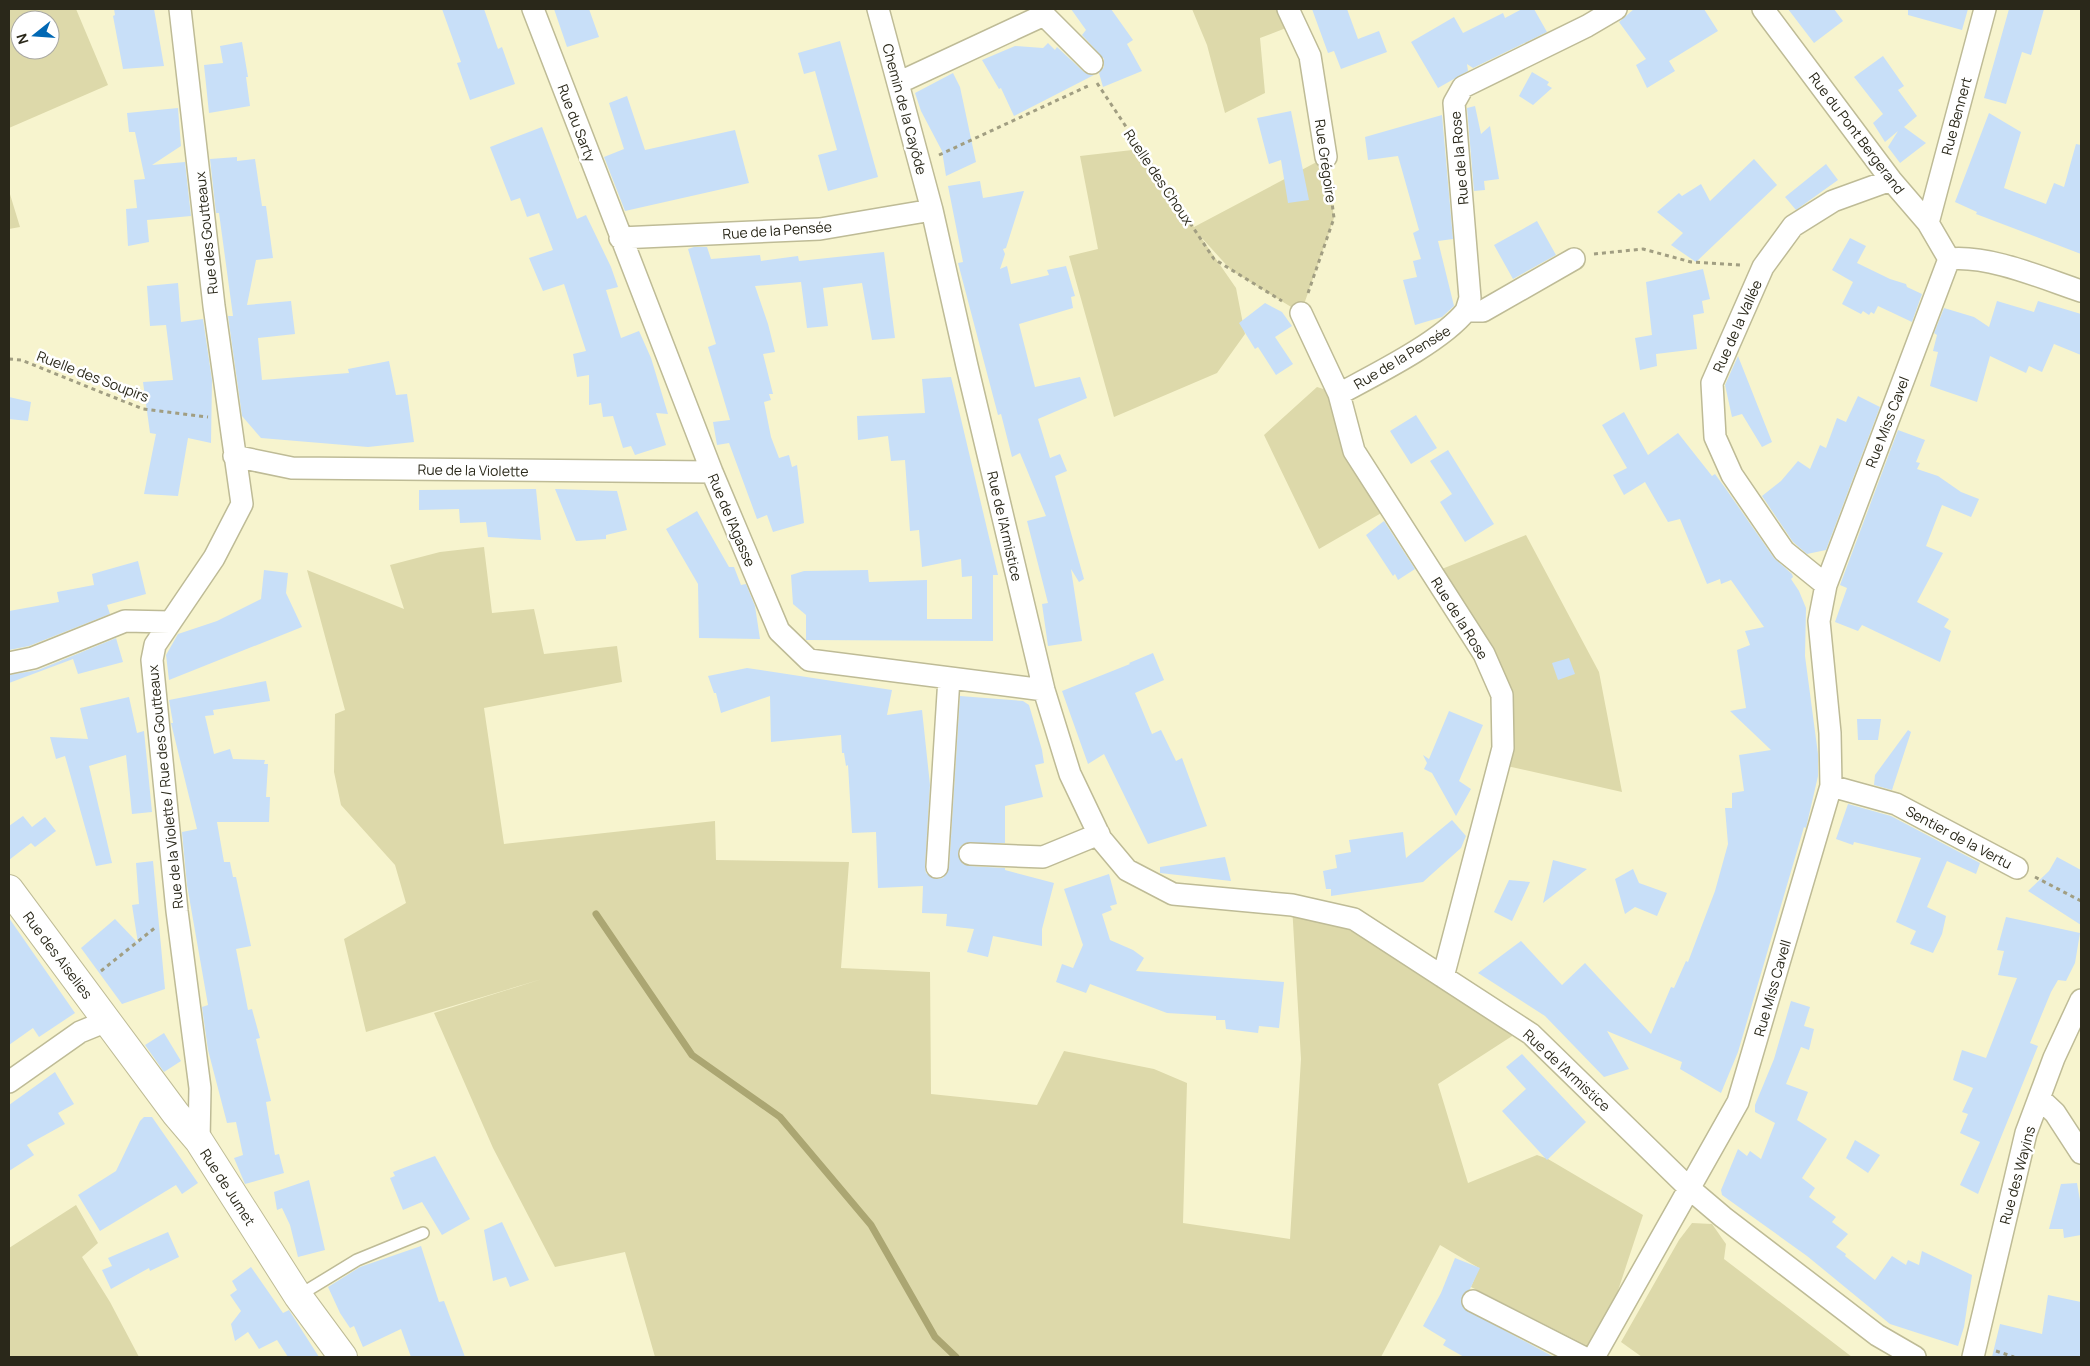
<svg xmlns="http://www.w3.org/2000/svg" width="2090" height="1366" font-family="Manrope,sans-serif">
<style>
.green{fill:#ddd9aa;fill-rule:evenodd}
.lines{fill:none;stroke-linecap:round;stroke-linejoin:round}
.stream{stroke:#aba672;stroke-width:7}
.building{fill:#c8dff8}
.service-casing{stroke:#bebb96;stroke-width:14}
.minor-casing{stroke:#bebb96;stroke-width:24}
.tertiary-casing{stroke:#bebb96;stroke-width:30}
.path{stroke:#a19e82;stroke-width:3;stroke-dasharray:4 4;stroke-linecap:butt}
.service{stroke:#fff;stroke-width:11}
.minor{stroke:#fff;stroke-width:21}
.tertiary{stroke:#fff;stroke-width:28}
.labels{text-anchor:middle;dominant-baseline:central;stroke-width:5;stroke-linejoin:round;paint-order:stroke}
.street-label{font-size:14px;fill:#2a281a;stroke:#fff}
</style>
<rect width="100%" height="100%" fill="#f7f4ce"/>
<path class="green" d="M9,9H76L108,85L9,128ZM20,20H50V50H20Z
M1192,9H1277L1286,28L1260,38L1265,93L1225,113L1207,45Z
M1141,149L1194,227L1326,157L1334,218L1301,313L1231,270L1200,236L1236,288L1245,334L1217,373L1114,417L1069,256L1098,249L1080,156Z
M9,191L20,227L9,229Z
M1317,387L1339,394L1390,508L1319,549L1264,435Z
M1526,535L1599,672L1622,792L1498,764L1492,672L1432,573Z
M484,547L492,613L534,609L544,654L617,646L622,682L484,708L504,844L715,821L716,860L849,862L841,968L930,972L931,1094L1037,1105L1064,1051L1154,1069L1187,1083L1183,1223L1290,1239L1301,1059L1292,905L1354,919L1523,1029L1438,1084L1468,1183L1537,1155L1548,1159L1643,1215L1598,1351L1471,1287L1479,1268L1440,1245L1381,1357H655L625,1252L555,1267L493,1148L434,1013L542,979L366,1032L344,939L406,903L395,865L341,805L334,772L335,714L345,710L307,570L404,609L390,565L440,552Z
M76,1205L98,1243L82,1257L110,1302L139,1357H9V1248Z
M1692,1223L1712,1224L1726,1244L1724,1259L1852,1357H1642L1621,1342L1679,1240Z"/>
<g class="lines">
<path class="stream" d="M596,914L692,1055L780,1117L871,1225L935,1337L956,1357"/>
</g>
<path class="building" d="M114,9H154L164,66L123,69L113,16L115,15Z
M442,9H484L498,49L502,47L515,84L470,100L457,63L461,62Z
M554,9H589L599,37L567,47Z
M1071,9H1111L1133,40L1127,44L1142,71L1103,87L1099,73L1104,67V59L1082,35L1086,30Z
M1312,9H1347L1358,39L1379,31L1387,52L1341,69L1334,51L1328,53Z
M1522,9H1534L1547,32L1473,68L1467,64L1468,71L1438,88L1411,42L1454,17L1463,33L1503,13L1505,18Z
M1634,9H1704L1718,31L1669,61L1675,71L1647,88L1636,65L1646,59L1619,22Z
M1788,9H1834L1843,21L1814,43Z
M1908,9H1968L1962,30L1908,15Z
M2009,9H2044L2031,55L2022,52L2006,104L1984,98Z
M840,41L878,177L828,191L818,155L837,150L815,71L804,74L798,53Z
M242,42L248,77H246L250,106L209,113L204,65L223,63L220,46Z
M1048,43L1055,50L1057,47L1084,72L1094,75L1014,116L1001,88L999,89L982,60L1015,46L1043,48Z
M1883,56L1904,86L1898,90L1917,116L1904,127L1926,143L1900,163L1888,147L1898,131L1885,142L1873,123L1883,114L1854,77Z
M1532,72L1549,82L1547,85L1552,88L1533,105L1519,96Z
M953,73L960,87L976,162L946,176L942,151L921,111L915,93Z
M627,96L645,150L735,130L749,183L625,211L604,157L624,149L609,103Z
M1475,106L1481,134L1490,126L1499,179L1484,181L1485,190L1474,191L1467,108Z
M178,108L181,146L152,165L185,162L191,216L147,220L149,242L128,246L126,209L137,208L134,180L145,179L135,132H129L127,113Z
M1291,111L1309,200L1288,203L1281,160L1269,164L1257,118Z
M1989,113L2021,132L2004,188L2046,204L2054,183L2064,187L2076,144L2081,145V254L1976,214L1977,212L1955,202Z
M1442,115L1453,239L1438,241L1454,306L1442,317L1415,325L1403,280L1417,277L1413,261L1421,259L1413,233L1419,230L1398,156L1368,160L1365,137Z
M542,127L577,219L586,215L611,267L618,287L606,290L621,338L639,331L651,358L668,414L656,413L666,445L635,455L631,446L623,448L613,416L603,417L601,403L589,405V375L577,377L573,354L586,351L564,284L543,291L529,258L553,250L539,213L527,217L520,198L511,201L490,147Z
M237,157V161L255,159L262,206H266L273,258L256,260L247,305L291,301L295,334L258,338L262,380L349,373L348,369L389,361L396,395L407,394L414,442L368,447L261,438L242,416L228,316H233L219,213H216L210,159Z
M1754,159L1777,185L1696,262L1671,245L1683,233L1657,212L1679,193L1682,196L1701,184L1710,201Z
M1826,164L1838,180L1796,210L1785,197Z
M980,181L983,198L1024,191L1006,248L1003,249L1005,254L1000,269L1007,266L1011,284L1049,275L1047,270L1066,266L1075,296L1071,297L1073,308L1019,324L1035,387L1080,377L1087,398L1038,419L1050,458L1060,454L1067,471L1055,476L1084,579L1079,582L1071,569L1082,641L1048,646L1042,604L1048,603L1027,521L1046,516L1020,453L1012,457L1001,414L998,415L958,263L963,262L948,186Z
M1537,221L1556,255L1513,279L1494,245Z
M1850,238L1866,246L1857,263L1890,279L1906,284L1907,287L1922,294L1912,322L1878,306L1874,314L1871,312L1869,315L1863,311L1861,314L1842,304L1853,282L1832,270Z
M694,247H707L711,259L760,255L761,261L798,256L799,261L884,252L895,338L872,340L862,283L823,288L828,326L807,328L801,282L755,286L768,324L775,352L763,354L773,394H769L771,400L764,402L771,437L779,458L789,455L792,467L797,465L804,523L773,532L767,515L757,519L729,443L717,445L713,422L730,420L708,347L716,344L688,249Z
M1703,269L1710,299L1702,301L1704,313L1693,315L1697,349L1656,354L1657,366L1640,370L1635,338L1652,335L1646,282Z
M178,283L181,322L203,319L212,380L211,443L188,438L178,496L144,494L156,434L150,433L143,382L173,380L166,325L150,326L147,286Z
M1997,301L2034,312L2038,301L2081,314V355L2054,344L2042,372L2029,366L2026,373L1990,356L1977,402L1930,386L1938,352L1933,351L1937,335L1934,333L1944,308L1974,317L1989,327Z
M1265,303L1282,312L1292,326L1275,337L1293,364L1276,375L1258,347L1255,349L1239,323Z
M1738,356L1772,442L1762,447L1742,414L1732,417L1725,385Z
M951,377L998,575H993V641L806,640V615L793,604L791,575L804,571L868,570L869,582L927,580V619H972V576L962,577L961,559L922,567L919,530L910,531L905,460L891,461L888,436L858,440L857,416L925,413L922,379Z
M1858,396L1880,407L1826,550L1807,554L1793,542L1762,496L1781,481L1798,461L1810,469L1820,445L1826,448L1837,418L1846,422Z
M9,397L31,402L28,421L9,419Z
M1624,412L1648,455L1678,433L1712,476L1715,474L1726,489L1774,558L1792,574L1793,577L1791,579L1799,591L1806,608L1805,656L1818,754V776L1806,828L1804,827L1738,1052L1721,1093L1680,1069L1682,1062L1607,1031L1629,1069L1604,1077L1545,1016L1478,973L1521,941L1562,985L1585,963L1651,1034L1671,987L1674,988L1686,961L1688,962L1715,891L1728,844L1725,808H1732V793L1744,791L1739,755L1771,750L1730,711L1746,708L1737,650L1750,645L1745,631L1764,627L1731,580L1721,584L1720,579L1707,584L1680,519L1668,522L1645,482L1624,495L1613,475L1627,468L1602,425Z
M1416,415L1437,448L1411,464L1390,431Z
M1898,430L1925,440L1916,462L1920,463L1917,469L1938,476L1961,492L1979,499L1971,517L1942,505L1926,546L1943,553L1917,602L1949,619L1944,627L1951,631L1940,662L1862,625L1858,631L1835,622L1847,588L1840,585Z
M1448,450L1494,524L1465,542L1440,502L1452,494L1430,461Z
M536,489L541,540L488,537L486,522L460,523L459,509L419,510V490Z
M555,489L617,491L627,530L606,535V539L576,541Z
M697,511L729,567H734L741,585L746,584L755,606L760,639L699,638L698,584L666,529Z
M1384,521L1415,569L1398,580L1395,574L1393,576L1366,535Z
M138,561L146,594L107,605L110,614L29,646L9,650V611L59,602L57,592L94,585L92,574Z
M264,570L288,573L286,593L302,627L169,680L166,655L178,634L217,621L261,599Z
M116,638L123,662L78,674L73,659L9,683V675L38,670Z
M1153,653L1164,680L1135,693L1152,734L1161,730L1176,761L1182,758L1207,826L1148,844L1104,754L1088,764L1062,691L1130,664L1129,663Z
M1569,658L1575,674L1558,680L1552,663Z
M747,668L892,690L887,715L922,710L930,785L925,867L926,873L936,879L943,878L949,868L960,696L1023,701L1029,705L1042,750L1044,763L1035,765L1043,797L1005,806V843H965L960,847L958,854L963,864L969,866L1005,868V870L1054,883L1042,929V946L993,936L988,957L967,952L974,929L946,926L947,914L922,913L923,886L878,888L876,832L852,833L848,765L846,766L844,753H842L841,735L771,742L770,696L721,713L716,693H714L708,676Z
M266,681L270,701L213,710L214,715L205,716L214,754L230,749L233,759L265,760L264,764H268L266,797H270L269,822H217L224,862H230L233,877H236L251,946L236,949L248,1010L252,1009L260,1038L256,1039L271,1101L266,1102L275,1155L279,1154L284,1173L245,1184L234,1158L243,1155L236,1122L227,1123L208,1050L202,1007L208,1005L187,885L182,832L197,829L171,723H173L169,700Z
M129,697L137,733L144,731L152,812L132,814L126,755L89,766L112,863L96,866L65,756L56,759L50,737L88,739L80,708Z
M1449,711L1483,725L1459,781L1471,789L1456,816L1432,773L1424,769L1427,763L1423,755L1429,759Z
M1857,719H1881L1878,740H1858Z
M1908,730L1911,732L1892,790L1874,785L1875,775Z
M1848,804L1891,816L1980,863L1976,874L1947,861L1927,907L1946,916L1942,934L1933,953L1910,944L1916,931L1896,922L1921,858L1854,842L1853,845L1836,839Z
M23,816L32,827L45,817L56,831L35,847L31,843L9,860V826Z
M1452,820L1466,836L1461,848L1423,882L1331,896V889H1326L1323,871L1337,868L1335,855L1351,852L1349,840L1403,832L1406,858Z
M1225,857L1231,881L1160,873V867Z
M2057,857L2081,870V925L2028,891L2049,871Z
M1553,860L1587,869L1543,903Z
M153,861L165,989L122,1004L81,948L115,919L138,943L132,905L139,904L136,863Z
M1633,869L1639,883L1667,893L1657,916L1635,907L1625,914L1615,879Z
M1109,874L1117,904L1110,906L1112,910L1102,914L1110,940L1133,950L1144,958L1136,971L1284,982L1279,1028L1259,1026L1258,1033L1226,1029L1225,1020H1216V1016L1167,1013L1090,984L1086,993L1056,982L1062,964L1073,968L1083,945L1064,889Z
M1509,880L1530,882L1512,921L1494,912Z
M2006,917L2080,933L2075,963L2066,981L2058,980L2051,992L2030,1043L2038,1046L1978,1194L1960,1185L1980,1142L1960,1133L1968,1114L1962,1112L1973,1088L1953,1080L1962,1050L1986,1058L2017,978L1998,975L2004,951L1997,950Z
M9,918L75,1013L39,1037L33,1028L9,1045Z
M1791,1001L1810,1007L1804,1026L1814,1029L1809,1050L1801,1047L1786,1084L1808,1092L1797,1120L1827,1139L1802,1178L1815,1188L1809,1197L1836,1217L1832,1222L1848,1234L1836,1247L1846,1254L1845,1256L1875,1280L1892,1256L1906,1265L1908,1260L1919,1265L1922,1251L1972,1275L1964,1327L1958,1346L1890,1324L1807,1256L1722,1195L1721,1190L1738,1149L1747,1156L1750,1151L1761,1159L1775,1123L1755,1112V1105L1774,1059Z
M164,1033L181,1061L164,1072L145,1045Z
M1522,1054L1586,1122L1547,1160L1502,1111L1526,1089L1506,1067Z
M55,1072L74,1104L58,1113L65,1124L27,1145L34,1155L9,1171V1105Z
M144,1117H152L198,1183L182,1194L176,1185L100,1231L78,1195L116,1171L140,1121Z
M1855,1140L1880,1155L1868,1173L1846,1158Z
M435,1156L470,1219L442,1235L422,1202L403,1210L390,1178L395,1176L393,1172Z
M309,1180L325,1250L298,1257L290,1225L282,1208L277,1210L274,1192Z
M2077,1183L2081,1206V1235L2064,1238L2063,1229H2049L2061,1184Z
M502,1222L529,1280L510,1287L506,1277L493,1281L484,1230Z
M168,1232L179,1257L150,1271L149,1268L111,1289L102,1270L112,1266L108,1258Z
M421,1246L439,1302L444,1301L465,1357H411L401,1329L363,1347L354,1326L350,1328L340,1313L328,1287L360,1267Z
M1455,1258L1480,1268L1470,1289L1462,1296L1463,1308L1554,1357H1464L1443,1345L1446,1340L1423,1326L1441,1293Z
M251,1267L283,1313L289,1310L319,1357H288L277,1340L259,1349L248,1332L235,1341L231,1324L241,1311L230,1295L237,1290L232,1281Z
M2048,1295L2081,1302V1357H1992L2000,1324L2042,1334Z"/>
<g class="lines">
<g class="service-casing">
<path id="service" d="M298,1296L357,1260L423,1233"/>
</g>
<g class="minor-casing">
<path id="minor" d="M180,9L214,306L242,504L214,558L155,645L152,660L177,911L200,1088L199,1141
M533,9L712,472L779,631L809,660L1044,690
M878,9L932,210L967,366L1044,690L1070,774L1101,839L1127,870L1173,894L1292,905L1354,919L1531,1034L1690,1189L1723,1217L1877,1335L1915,1357
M1288,9L1310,56L1326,157
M1763,9L1891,180L1928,223L1949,259
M1044,15L1092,63
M898,83L1044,15L1043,9
M1928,223L1985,9
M620,238L820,229L932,210
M1949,259C1990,255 2042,278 2081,291
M1466,311L1470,298L1454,103L1463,87L1587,26L1616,9
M1301,313L1339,394L1354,451L1484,654L1502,695L1503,748L1443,977
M1339,394C1376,374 1441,342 1466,311H1483L1574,259
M234,456L292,468L712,472
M1826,585L1784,551L1732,475L1715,437L1712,383L1763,267L1793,226L1833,201L1891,180
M9,663L33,658L125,621L170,622
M1831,786L1896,804L2017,868
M970,854L1043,857L1099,834
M937,867L949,678
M9,1082L80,1032L107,1021
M2039,1098L2055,1113L2081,1153
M1473,1301L1583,1357
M1594,1357L1738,1102L1831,786L1830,733L1819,621L1826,585L1949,259
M1973,1357L2026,1133L2054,1058L2081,1000"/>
</g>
<g class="tertiary-casing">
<path id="tertiary" d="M9,889L176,1114L199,1141L298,1296L343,1357"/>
</g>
<path class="path" d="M1097,83L1214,259L1282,301
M939,155L1090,85
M1594,254L1643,249L1691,262L1740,265
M1308,293L1334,218L1329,179
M9,359L21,360L143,409L208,417
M2035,877L2081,901
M101,971L156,927
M1996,1351L2014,1357"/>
<use href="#service" class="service"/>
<use href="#minor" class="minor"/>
<use href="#tertiary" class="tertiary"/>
</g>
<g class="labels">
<g class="street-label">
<text transform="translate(905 109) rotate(75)">Chemin de la Cayôde</text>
<text transform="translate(1956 116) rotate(-75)">Rue Bennert</text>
<text transform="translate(577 123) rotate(69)">Rue du Sarty</text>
<text transform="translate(1857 133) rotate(53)">Rue du Pont Bergerand</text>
<text transform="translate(1459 158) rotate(-95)">Rue de la Rose</text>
<text transform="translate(1326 161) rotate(82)">Rue Grégoire</text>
<text transform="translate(1159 177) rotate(56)">Ruelle des Choux</text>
<text transform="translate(777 230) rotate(-4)">Rue de la Pensée</text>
<text transform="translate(206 233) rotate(-96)">Rue des Goutteaux</text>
<text transform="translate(1737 326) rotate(-66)">Rue de la Vallée</text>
<text transform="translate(1402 357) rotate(-31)">Rue de la Pensée</text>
<text transform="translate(93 376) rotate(21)">Ruelle des Soupirs</text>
<text transform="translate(1887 422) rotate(-69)">Rue Miss Cavel</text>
<text transform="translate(473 470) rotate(1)">Rue de la Violette</text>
<text transform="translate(732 520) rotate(67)">Rue de l'Agasse</text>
<text transform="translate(1005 526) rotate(77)">Rue de l'Armistice</text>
<text transform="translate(1460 618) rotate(58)">Rue de la Rose</text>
<text transform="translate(165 787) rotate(-96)">Rue de la Violette / Rue des Goutteaux</text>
<text transform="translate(1959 837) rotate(28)">Sentier de la Vertu</text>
<text transform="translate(58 955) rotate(53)">Rue des Aiselies</text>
<text transform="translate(1772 988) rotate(-74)">Rue Miss Cavell</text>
<text transform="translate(1567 1070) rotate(43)">Rue de l'Armistice</text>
<text transform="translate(2017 1175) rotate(-75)">Rue des Wayins</text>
<text transform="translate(228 1187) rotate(57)">Rue de Jumet</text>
</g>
</g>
<rect width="2090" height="1366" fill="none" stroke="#2a281a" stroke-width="20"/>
<g transform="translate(35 35) rotate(253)"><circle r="24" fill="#ffffff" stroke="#aaa9a3"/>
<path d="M0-4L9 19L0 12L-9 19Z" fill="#0168b4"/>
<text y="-8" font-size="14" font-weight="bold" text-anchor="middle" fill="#2a281a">N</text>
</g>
</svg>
